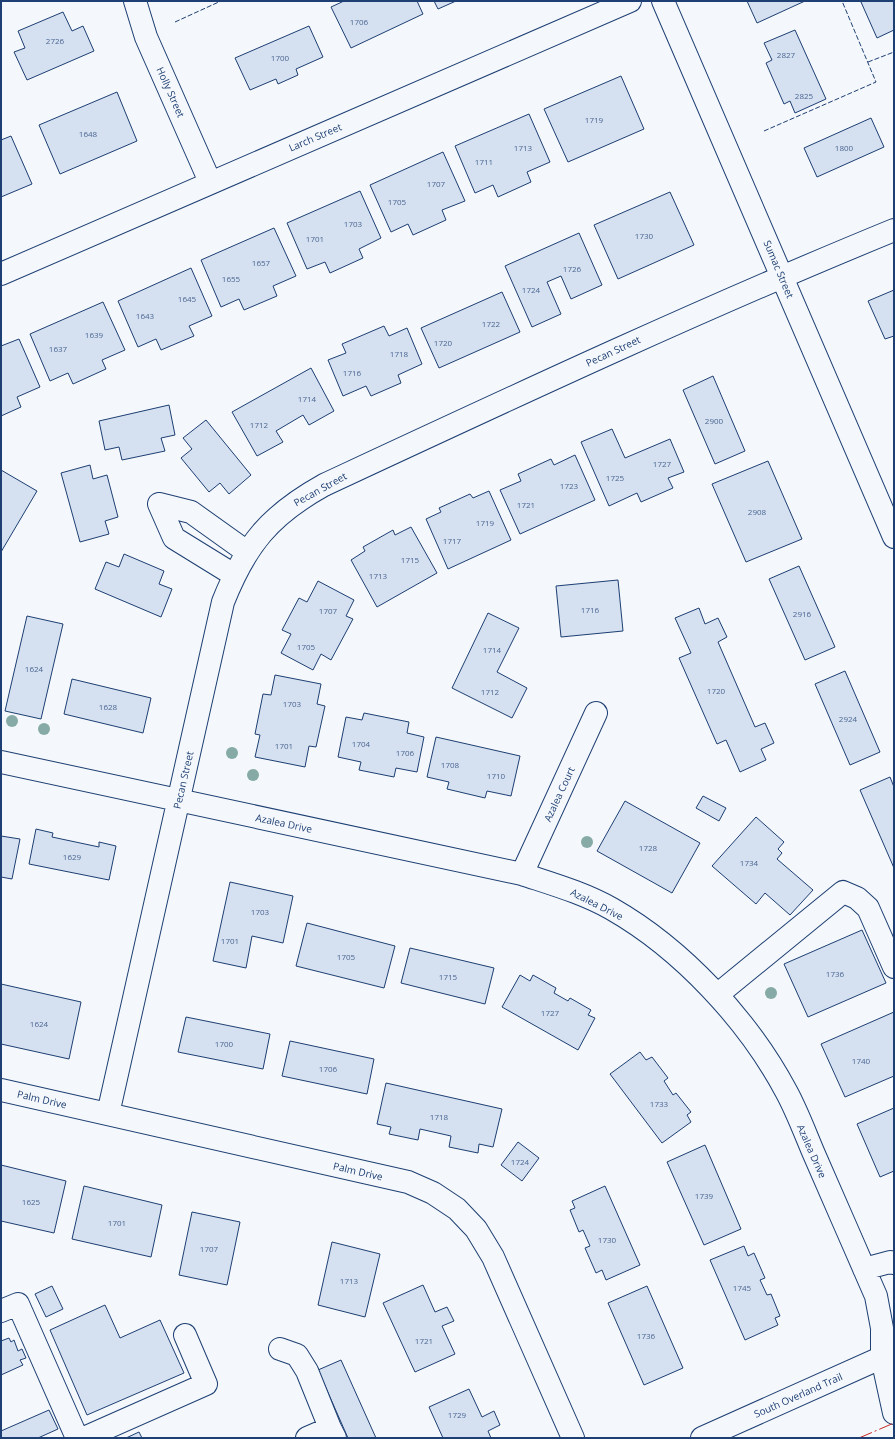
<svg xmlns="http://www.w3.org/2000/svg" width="895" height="1439" font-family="'Open Sans',sans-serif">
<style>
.building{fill:#d5e0f0;stroke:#1d3f73}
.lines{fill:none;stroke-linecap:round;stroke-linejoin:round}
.minor-casing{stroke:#1d3f73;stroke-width:24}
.major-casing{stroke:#1d3f73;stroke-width:24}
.minor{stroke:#f4f7fb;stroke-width:22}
.major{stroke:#f4f7fb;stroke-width:22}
.fence{stroke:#1d3f73;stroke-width:1;stroke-dasharray:5 2;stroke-linecap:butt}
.power{stroke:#c62828;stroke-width:1;stroke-dasharray:14 3 2 3;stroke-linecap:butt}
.tree{fill:#86aba6}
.labels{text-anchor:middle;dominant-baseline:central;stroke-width:3;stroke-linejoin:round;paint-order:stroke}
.number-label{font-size:8px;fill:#4b6792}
.street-label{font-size:10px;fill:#1d3f73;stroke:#f4f7fb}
</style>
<rect width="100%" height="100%" fill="#f4f7fb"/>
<path class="building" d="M344,1H417L423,14L351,48L331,7Z
M434,1H456L438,9Z
M747,1H805L757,23Z
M863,1H894V30L877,38L861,2Z
M63,12L72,31L83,26L94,51L27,80L14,52L25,48L18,31Z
M309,26L323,57L296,69L298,75L278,84L276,79L250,90L235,58Z
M795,30L826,99L795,113L790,101L784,104L766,63L772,60L764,43Z
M621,76L644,129L568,162L544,109Z
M117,92L137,141L60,174L39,125Z
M529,114L550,162L527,172L531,182L498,197L493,185L475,193L455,146Z
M871,118L884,147L817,177L804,148Z
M11,136L32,184L1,197V140Z
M443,152L465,201L442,210L446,220L413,235L408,224L391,232L370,185Z
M360,191L381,238L359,249L363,258L330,273L325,262L307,269L287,223Z
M670,192L694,245L618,279L594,225Z
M274,228L296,276L273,286L277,296L244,310L239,299L221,307L201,260Z
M579,233L602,285L571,299L561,276L547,282L561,314L532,327L505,266Z
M191,268L212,316L189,326L194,336L161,350L156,339L138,347L118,301Z
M894,290V336L885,339L868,301Z
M502,292L520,332L439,368L421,328Z
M103,302L125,350L102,360L106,369L73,384L68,373L50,381L30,334Z
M384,326L389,336L407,328L422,364L398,375L401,383L371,396L366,386L343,396L328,360L346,353L342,344Z
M19,339L40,387L17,397L21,407L1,416V346Z
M311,368L334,411L309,425L303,415L276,431L283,442L257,456L232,412Z
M713,376L745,451L715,464L683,390Z
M169,405L175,435L161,438L165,451L122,460L119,447L105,450L99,421Z
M206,420L251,475L229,494L220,483L209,492L181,458L192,449L183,438Z
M612,429L625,458L670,439L684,472L668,478L673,488L641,502L637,493L609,506L581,442Z
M575,455L595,500L520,534L500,490L521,481L518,474L551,459L554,465Z
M768,461L802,539L746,562L712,484Z
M90,465L93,479L107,475L118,517L105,521L109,534L80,542L61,473Z
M1,470L37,491L1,552Z
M489,491L511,540L448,569L426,519L441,512L439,508L470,494L473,498Z
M411,527L437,573L377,607L351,560L365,551L363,547L393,530L395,535Z
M124,554L164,571L159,584L172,589L161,617L95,589L106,562L119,567Z
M799,566L835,647L805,660L769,579Z
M618,580L623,631L561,637L556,586Z
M318,581L354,600L346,616L353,619L331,660L321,654L313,670L281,653L291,634L282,630L299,598L307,602Z
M699,608L705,624L718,618L727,637L718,642L755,727L765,723L774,743L761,749L766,760L740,772L726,740L717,744L679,658L691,653L675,618Z
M488,613L519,628L497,672L527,688L512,718L452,688Z
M27,616L63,624L41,719L5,711Z
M845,671L880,752L850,765L815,684Z
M275,675L321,684L317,704L325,706L316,747L309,746L305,767L255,757L260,735L255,734L263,694L271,695Z
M72,679L151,698L143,733L64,714Z
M364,713L409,722L407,733L424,737L417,772L396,768L394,777L359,770L361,762L338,757L346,717L362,720Z
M436,737L520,756L511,796L487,791L485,798L447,789L449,782L427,777Z
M890,777L894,787V868L860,790Z
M703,796L726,808L719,821L696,808Z
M625,801L700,843L672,893L597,851Z
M756,817L784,842L778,849L782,853L777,859L813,890L790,915L765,893L756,904L712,866Z
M36,829L53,833L52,837L99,847V842L116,846L109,880L29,864Z
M1,836L20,839L12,879L1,877Z
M230,882L293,896L283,943L252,936L246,968L213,961Z
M307,923L395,946L384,988L296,966Z
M862,930L886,983L808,1017L784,964Z
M410,948L494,968L485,1004L401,983Z
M520,975L530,981L533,975L556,988L554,993L568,1001L570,998L591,1010L588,1015L595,1018L578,1050L502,1007Z
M1,984L81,1002L69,1059L1,1044Z
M894,1012V1076L845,1097L821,1044Z
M186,1017L270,1034L263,1069L178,1052Z
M290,1041L374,1059L367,1094L282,1076Z
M640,1052L646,1060L652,1057L668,1078L664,1081L673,1095L676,1093L691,1112L687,1115L691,1122L662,1143L610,1074Z
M386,1083L502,1109L493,1147L479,1144L478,1153L449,1147L451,1136L420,1129L418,1140L389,1134L391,1127L377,1124Z
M894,1108V1171L880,1177L857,1124Z
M518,1142L539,1158L522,1181L501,1165Z
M705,1145L741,1229L704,1245L667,1162Z
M1,1165L66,1181L54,1233L1,1221Z
M84,1186L162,1205L151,1257L72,1239Z
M605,1186L640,1265L606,1280L602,1270L596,1273L585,1248L590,1246L583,1230L579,1232L570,1210L575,1208L572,1201Z
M192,1212L240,1222L227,1285L179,1275Z
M332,1242L380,1254L365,1317L318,1305Z
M744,1246L748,1256L754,1253L765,1278L760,1280L767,1295L771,1294L780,1316L775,1318L778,1325L745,1340L710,1260Z
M423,1285L435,1312L447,1307L454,1321L442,1326L455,1354L415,1372L383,1303Z
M52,1286L63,1309L46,1317L35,1294Z
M647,1286L683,1368L644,1385L608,1303Z
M105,1305L120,1338L160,1320L184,1373L87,1415L50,1330Z
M9,1338L11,1342L14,1340L18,1351L22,1349L26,1358L20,1360L23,1365L1,1375V1341Z
M341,1360L376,1438H348L318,1370Z
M469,1389L482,1417L494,1411L500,1425L488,1431L491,1438H443L429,1407Z
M49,1410L58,1429L38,1438H1V1431Z
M139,1432L142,1438H126Z"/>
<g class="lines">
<g class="minor-casing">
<path id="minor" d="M135,1L146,37L210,182
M663,1L894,537
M1,274L630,1
M159,504L174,538L234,575
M159,504L191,512L247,552
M1,762L522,874C552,884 584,893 612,909C682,949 748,1020 786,1091C797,1111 805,1133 814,1154C835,1201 855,1249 876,1296L882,1328V1358L894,1413
M522,874L596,713
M717,995L843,892L857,898L868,908L894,967
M1,1090L408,1182L433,1193L457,1209L476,1229L493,1257L573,1438
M108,1114L223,602C246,544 270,515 324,485C513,397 701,309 894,230
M864,1269L890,1262L894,1263
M1,1311L18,1304L77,1438
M280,1349L297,1355L307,1371L330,1428
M84,1438L206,1384L185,1335
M307,1438L330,1428L335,1438"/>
</g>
<g class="major-casing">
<path id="major" d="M702,1438L894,1352"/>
</g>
<use href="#minor" class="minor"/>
<use href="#major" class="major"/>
<path class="fence" d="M175,22L221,1
M868,62L894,52
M764,131L876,82L842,1"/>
<path class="power" d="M859,1438L894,1423"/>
</g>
<g class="tree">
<circle cx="12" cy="721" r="6"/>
<circle cx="44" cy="729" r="6"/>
<circle cx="232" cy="753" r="6"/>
<circle cx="253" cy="775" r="6"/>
<circle cx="587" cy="842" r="6"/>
<circle cx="771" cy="993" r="6"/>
</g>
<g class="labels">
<g class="number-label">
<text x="359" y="21">1706</text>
<text x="55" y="40">2726</text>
<text x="786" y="54">2827</text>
<text x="280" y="57">1700</text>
<text x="804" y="95">2825</text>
<text x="594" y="119">1719</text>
<text x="88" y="133">1648</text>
<text x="523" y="147">1713</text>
<text x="844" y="147">1800</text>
<text x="484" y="161">1711</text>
<text x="436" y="183">1707</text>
<text x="397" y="201">1705</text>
<text x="353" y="223">1703</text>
<text x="644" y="235">1730</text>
<text x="315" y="238">1701</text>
<text x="261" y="262">1657</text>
<text x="572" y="268">1726</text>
<text x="231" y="278">1655</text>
<text x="531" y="289">1724</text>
<text x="187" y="298">1645</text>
<text x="145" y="315">1643</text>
<text x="491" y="323">1722</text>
<text x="94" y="334">1639</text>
<text x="443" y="342">1720</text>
<text x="58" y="348">1637</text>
<text x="399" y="353">1718</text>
<text x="352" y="372">1716</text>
<text x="307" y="398">1714</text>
<text x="714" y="420">2900</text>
<text x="259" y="424">1712</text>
<text x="662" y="463">1727</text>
<text x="615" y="477">1725</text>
<text x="569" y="485">1723</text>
<text x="526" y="504">1721</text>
<text x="757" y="511">2908</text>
<text x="485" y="522">1719</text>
<text x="452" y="540">1717</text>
<text x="410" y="559">1715</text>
<text x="378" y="575">1713</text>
<text x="590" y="609">1716</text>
<text x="328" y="610">1707</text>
<text x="802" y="613">2916</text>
<text x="306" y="646">1705</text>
<text x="492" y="649">1714</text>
<text x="34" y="668">1624</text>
<text x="716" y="690">1720</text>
<text x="490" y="691">1712</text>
<text x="292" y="703">1703</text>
<text x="108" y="706">1628</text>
<text x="848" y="718">2924</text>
<text x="361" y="743">1704</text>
<text x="284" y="745">1701</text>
<text x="405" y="752">1706</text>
<text x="450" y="764">1708</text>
<text x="496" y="775">1710</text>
<text x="648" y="847">1728</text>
<text x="72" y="856">1629</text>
<text x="749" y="862">1734</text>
<text x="260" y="911">1703</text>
<text x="230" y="940">1701</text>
<text x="346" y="956">1705</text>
<text x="835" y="973">1736</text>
<text x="448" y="976">1715</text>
<text x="550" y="1012">1727</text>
<text x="39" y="1023">1624</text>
<text x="224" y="1043">1700</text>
<text x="861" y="1060">1740</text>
<text x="328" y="1068">1706</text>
<text x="659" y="1103">1733</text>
<text x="439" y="1116">1718</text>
<text x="520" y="1161">1724</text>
<text x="704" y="1195">1739</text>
<text x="31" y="1201">1625</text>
<text x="117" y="1222">1701</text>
<text x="607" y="1239">1730</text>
<text x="209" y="1248">1707</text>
<text x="349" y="1280">1713</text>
<text x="742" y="1287">1745</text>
<text x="646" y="1335">1736</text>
<text x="424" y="1340">1721</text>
<text x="457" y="1414">1729</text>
</g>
<g class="street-label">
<text transform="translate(171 92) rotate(66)">Holly Street</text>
<text transform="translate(315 137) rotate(-23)">Larch Street</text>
<text transform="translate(779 269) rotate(67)">Sumac Street</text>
<text transform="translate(613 351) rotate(-25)">Pecan Street</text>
<text transform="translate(320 489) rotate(-29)">Pecan Street</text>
<text transform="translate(183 780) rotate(-77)">Pecan Street</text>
<text transform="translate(559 794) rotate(-65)">Azalea Court</text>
<text transform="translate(284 823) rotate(12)">Azalea Drive</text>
<text transform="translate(597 904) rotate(27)">Azalea Drive</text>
<text transform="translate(42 1099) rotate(13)">Palm Drive</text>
<text transform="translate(812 1151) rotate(66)">Azalea Drive</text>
<text transform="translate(358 1171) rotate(13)">Palm Drive</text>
<text transform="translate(798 1395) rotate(-24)">South Overland Trail</text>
</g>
</g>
<rect width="895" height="1439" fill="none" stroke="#1d3f73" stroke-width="4"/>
</svg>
